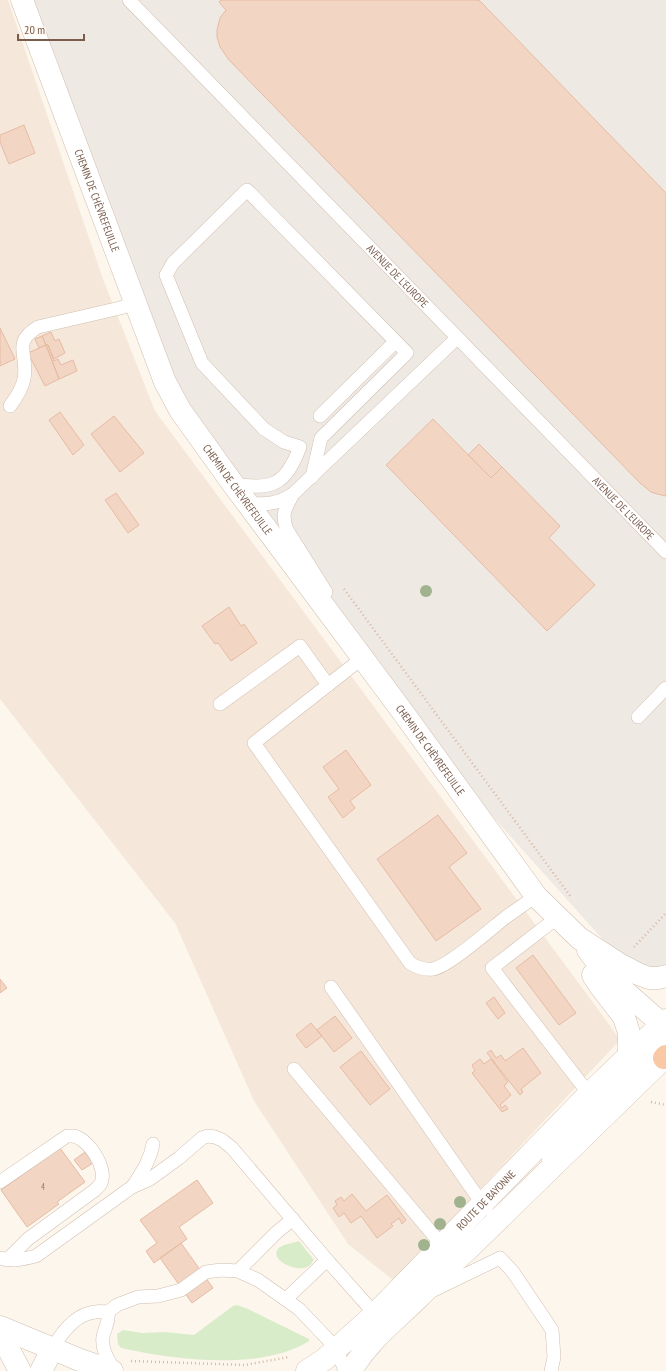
<svg xmlns="http://www.w3.org/2000/svg" width="666" height="1371" font-family="'PT Sans Narrow',sans-serif">
<style>
.residential{fill:#f5e8da}
.industrial{fill:#efe9e4}
.green{fill:#d8ecc9}
.building{fill:#f3d5c3;stroke:#e6bba3}
.lines{fill:none;stroke-linecap:round;stroke-linejoin:round}
.service-casing{stroke:#d1beb0;stroke-width:14}
.minor-casing{stroke:#d1beb0;stroke-width:23}
.secondary-casing{stroke:#d6c0b0;stroke-width:23}
.trunk-casing{stroke:#dad1cd;stroke-width:23}
.path{stroke:#d9b8a5;stroke-width:2.5;stroke-dasharray:1 3;stroke-linecap:butt}
.service{stroke:#fff;stroke-width:13}
.minor{stroke:#fff;stroke-width:22}
.secondary{stroke:#fff;stroke-width:22}
.trunk{stroke:#f9c8a4;stroke-width:22}
.tree{fill:#a0b28e}
.labels{text-anchor:middle;dominant-baseline:central;stroke-width:3;stroke-linejoin:round;paint-order:stroke}
.number-label{font-size:9px;fill:#987a6a}
.street-label{font-size:11px;fill:#7a5c4d;stroke:#fffaf3}
</style>
<rect width="100%" height="100%" fill="#fdf6ec"/>
<path class="residential" d="M0,0H8L103,279L155,411L603,1016L620,1040L394,1281L348,1244L254,1101L175,923L0,699Z"/>
<path class="industrial" d="M22,0H666V968H639L605,942L402,715L190,424Z"/>
<path class="green" d="M299,1241L314,1260C312,1261 312,1264 310,1265C300,1275 265,1259 280,1247C285,1244 293,1243 299,1241Z
M237,1305L248,1309L309,1339V1341C262,1371 174,1360 121,1348L118,1344L117,1334L123,1330L142,1333L165,1332L194,1335L233,1306Z"/>
<path class="building" d="M221,0H479L666,193V496L657,494L651,492L640,483L229,60L220,47L217,37V30L220,18L226,10L219,2Z
M24,125L35,153L9,164L0,142V135Z
M0,328L15,359L0,366Z
M51,332L55,341L59,339L65,353L54,359L48,345H46L42,336Z
M42,336L46,345L39,348L35,339Z
M46,345H48L54,361L58,359L61,365L73,360L77,371L59,379Z
M46,345L59,379L45,386L28,353Z
M60,412L84,445L73,455L49,420Z
M114,416L144,453L120,472L91,434Z
M433,419L491,478L502,467L560,526L549,538L595,585L547,631L386,465Z
M479,444L502,467L491,478L468,455Z
M116,493L139,525L128,533L105,500Z
M229,607L241,626L244,624L257,643L231,661L218,643L215,644L202,626Z
M346,750L371,785L350,801L355,808L343,818L328,797L339,789L323,767Z
M438,815L467,853L449,867L481,909L436,941L377,859Z
M533,955L576,1013L559,1025L516,968Z
M0,979L7,988L0,993Z
M494,997L505,1013L498,1019L486,1003Z
M335,1016L352,1038L334,1052L317,1030Z
M311,1023L322,1036L306,1048L296,1035Z
M523,1048L541,1073L521,1089L523,1092L520,1095L487,1053L491,1050L496,1058L501,1055L505,1061Z
M361,1051L390,1089L370,1105L340,1067Z
M480,1059L484,1064L491,1059L508,1082L504,1086L511,1095L500,1105L502,1108L505,1105L508,1109L502,1112L472,1073L475,1071L472,1065Z
M60,1148L85,1182L57,1202L59,1204L27,1227L1,1190Z
M85,1152L93,1163L82,1170L74,1160Z
M197,1180L213,1203L179,1227L187,1239L154,1263L146,1251L157,1243L140,1220Z
M352,1194L366,1211L387,1195L406,1220L402,1224L399,1218L391,1224L393,1226L377,1238L361,1216L351,1223L344,1213L339,1217L333,1208L337,1205L335,1201L341,1197L344,1201Z
M181,1243L213,1288L192,1303L160,1258Z"/>
<g class="lines">
<g class="service-casing">
<g id="service">
<path id="s1" d="M129,0L666,552"/>
<path d="M10,406C16,398 22,389 24,379C29,355 11,343 38,327L120,308L135,303"/>
<path d="M320,416L395,342"/>
<path d="M233,484C272,490 285,486 300,447L284,442L264,429L202,363L166,275L173,263L247,190L407,353L321,438L312,477"/>
<path d="M293,494C285,509 281,514 287,530L326,592"/>
<path d="M247,503C265,505 278,504 293,494L457,338"/>
<path d="M365,656L254,743L410,963C416,967 425,970 433,969C448,967 492,928 506,917C516,910 526,903 536,896"/>
<path d="M220,704L300,646L328,685"/>
<path d="M638,717L666,688"/>
<path d="M558,917L492,968L589,1094"/>
<path d="M331,987L486,1209"/>
<path d="M294,1069L446,1250"/>
<path d="M0,1182L67,1136C69,1136 71,1136 73,1136C88,1138 108,1168 101,1183C100,1185 97,1188 95,1190L28,1239L7,1260"/>
<path d="M133,1186C142,1172 150,1161 153,1144"/>
<path d="M0,1258C13,1262 24,1259 36,1256L132,1187L150,1179L179,1158L202,1138L208,1136L215,1137L222,1140L232,1148L327,1260L375,1314"/>
<path d="M238,1271L277,1232L293,1219"/>
<path d="M434,1290L500,1258L513,1272L552,1330L554,1357L551,1371"/>
<path d="M286,1299L327,1260"/>
<path d="M108,1312L117,1305L138,1297L158,1296L181,1290L206,1272L221,1270L238,1271L258,1280L299,1309L337,1349L345,1371"/>
<path d="M53,1348C62,1332 76,1314 95,1312C99,1311 104,1312 108,1312C110,1323 104,1328 103,1337C101,1350 109,1361 115,1371"/>
</g>
</g>
<g class="minor-casing">
<g id="minor">
<path id="s2" d="M22,0L165,382L180,410L233,484L402,711L536,896L579,938L619,964L638,974L649,978H659L666,976"/>
<path d="M593,975L600,986L624,1017L629,1033V1055"/>
<path d="M553,1166V1150L603,1097L646,1054L658,1038L662,1024L608,977L588,950"/>
<path d="M0,1327L80,1360L112,1371"/>
<path d="M0,1339L8,1348L20,1371"/>
<path d="M41,1371L53,1348"/>
</g>
</g>
<g class="secondary-casing">
<g id="secondary">
<path id="s3" d="M307,1371L325,1359L375,1314L589,1094L666,1020"/>
<path d="M351,1371C368,1341 395,1321 419,1297C435,1282 450,1265 467,1250L664,1058"/>
</g>
</g>
<g class="trunk-casing">
<path id="trunk" d="M664,1058L666,1056"/>
</g>
<path class="path" d="M344,589L571,897
M634,947L666,913
M651,1102L666,1105
M131,1361L245,1365L289,1357"/>
<use href="#service" class="service"/>
<use href="#minor" class="minor"/>
<use href="#secondary" class="secondary"/>
<use href="#trunk" class="trunk"/>
</g>
<g class="tree">
<circle cx="426" cy="591" r="6"/>
<circle cx="460" cy="1202" r="6"/>
<circle cx="440" cy="1224" r="6"/>
<circle cx="424" cy="1245" r="6"/>
</g>
<g class="labels">
<g class="number-label">
<text x="43" y="1186">4</text>
</g>
<g class="street-label">
<text stroke="none"><textPath href="#s2" startOffset="214">CHEMIN DE CHÈVREFEUILLE</textPath></text>
<text stroke="none"><textPath href="#s1" startOffset="385">AVENUE DE L'EUROPE</textPath></text>
<text stroke="none"><textPath href="#s2" startOffset="538">CHEMIN DE CHÈVREFEUILLE</textPath></text>
<text stroke="none"><textPath href="#s1" startOffset="709">AVENUE DE L'EUROPE</textPath></text>
<text stroke="none"><textPath href="#s2" startOffset="862">CHEMIN DE CHÈVREFEUILLE</textPath></text>
<text stroke="none"><textPath href="#s3" startOffset="248">ROUTE DE BAYONNE</textPath></text>
</g>
</g>
<path d="M18 34v6h66v-6" fill="none" stroke="#7a5c4d" stroke-width="2"/>
<text x="24" y="34" font-size="12" fill="#7a5c4d" stroke="#fffaf3" stroke-width="3" paint-order="stroke">20 m</text>
</svg>
